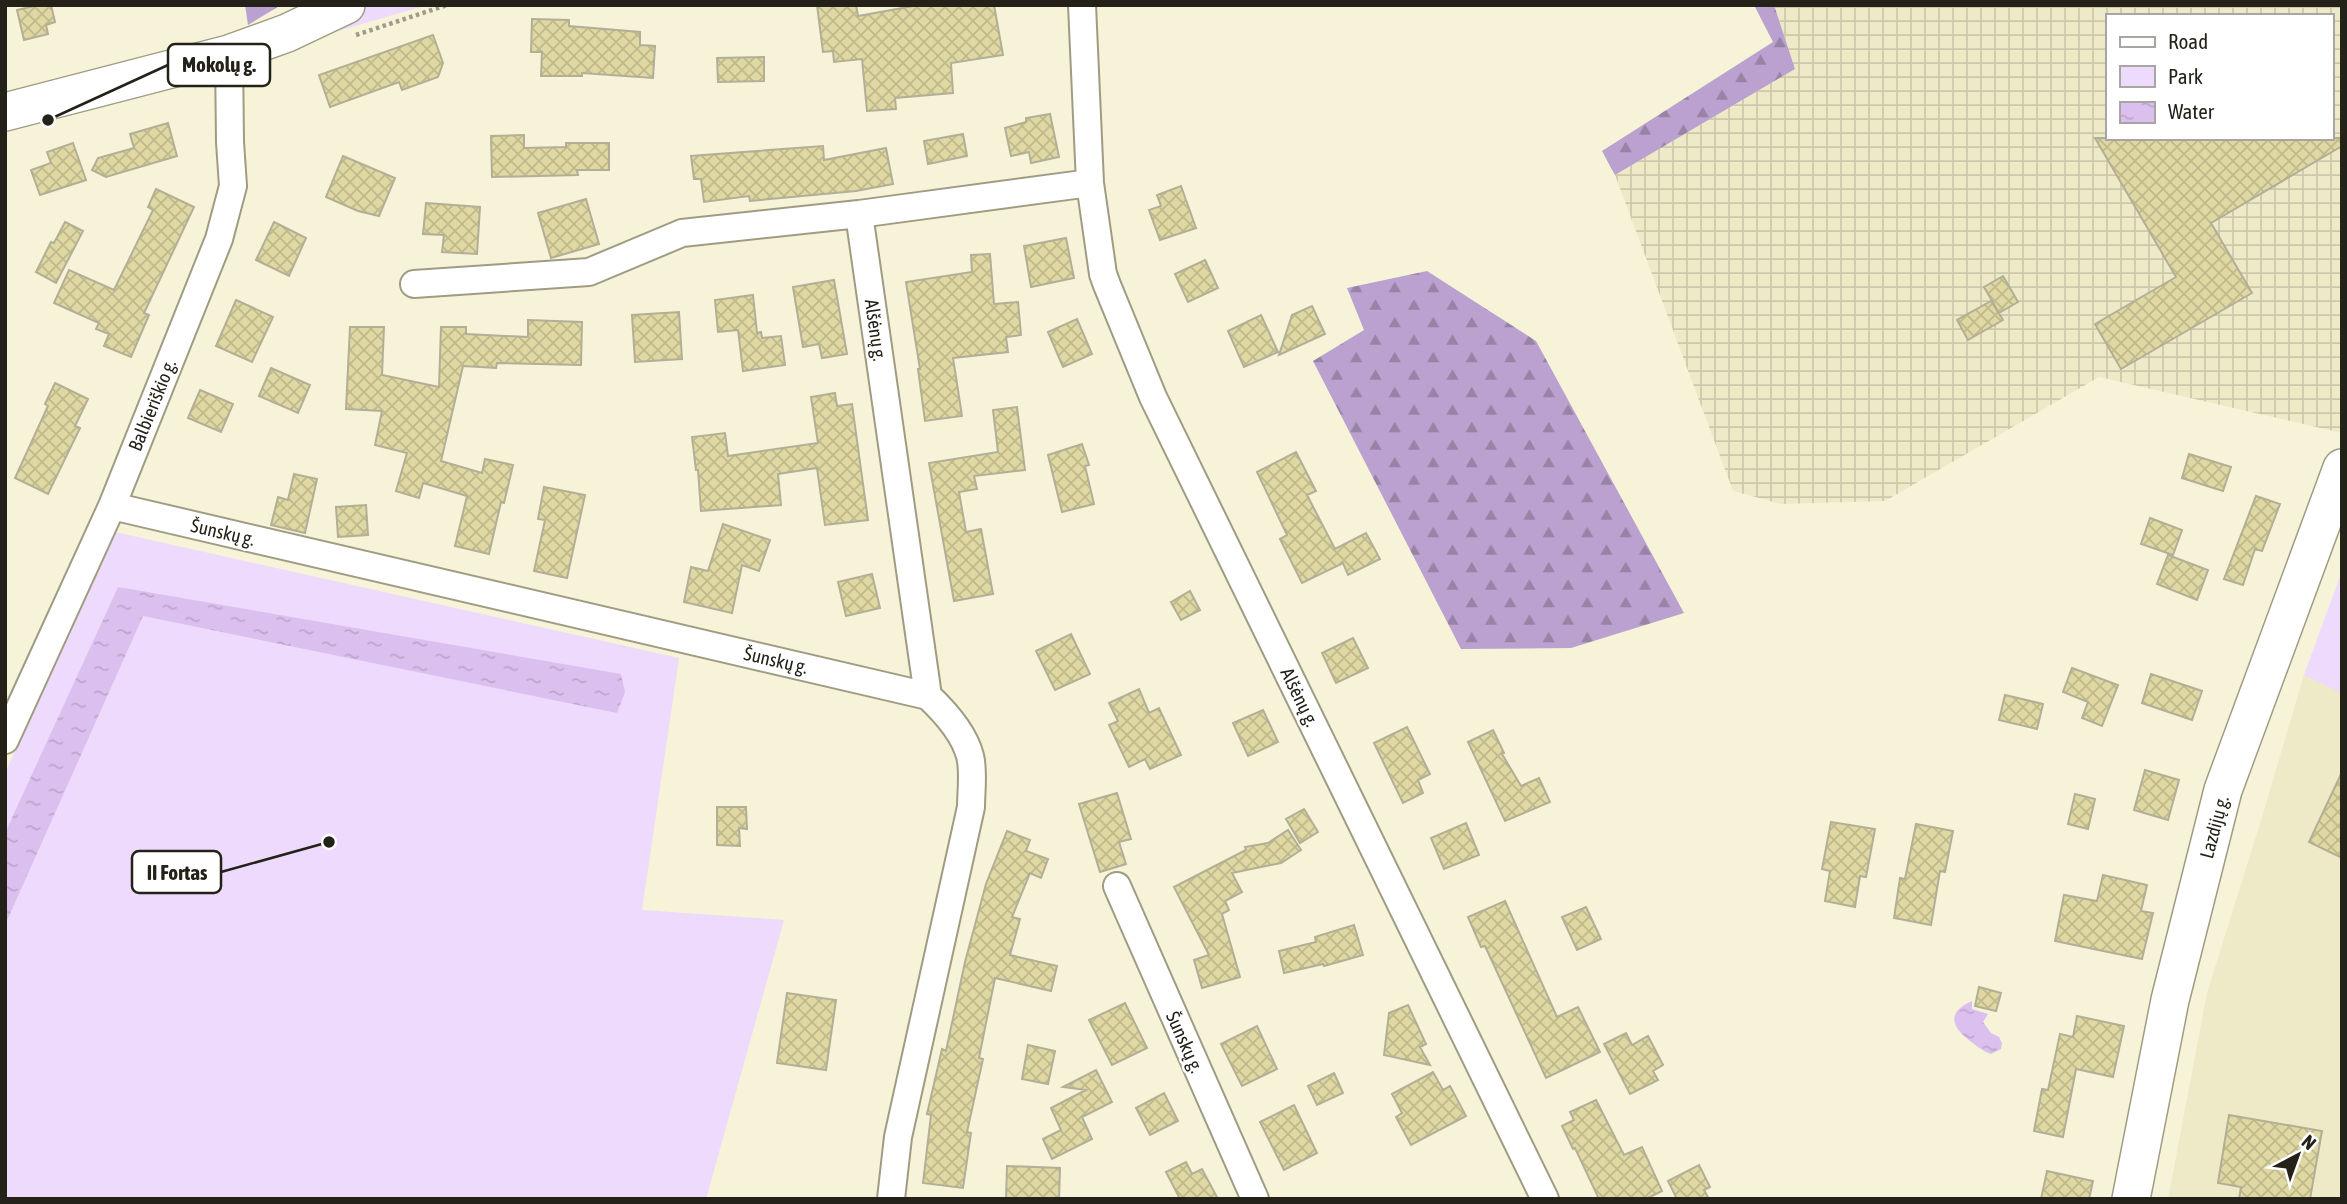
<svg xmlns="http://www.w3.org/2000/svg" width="2347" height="1204" font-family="'Asap Condensed',sans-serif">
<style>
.built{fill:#eeeac7}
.industrial{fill:url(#industrial-grid);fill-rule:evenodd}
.green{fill:#eddafc}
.forest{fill:url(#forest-firs)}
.water{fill:url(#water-ripples)}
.building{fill:url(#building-cross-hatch);stroke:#b2af96;stroke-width:2}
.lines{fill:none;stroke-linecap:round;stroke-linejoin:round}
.street-casing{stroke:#9f9c83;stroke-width:30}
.secondary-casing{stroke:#9f9c83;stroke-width:40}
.path{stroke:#9e9b88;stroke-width:4.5;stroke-dasharray:3.5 3.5;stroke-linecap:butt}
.street{stroke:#fff;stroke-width:26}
.secondary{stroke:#fff;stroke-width:37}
.labels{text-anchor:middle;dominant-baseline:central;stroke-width:5;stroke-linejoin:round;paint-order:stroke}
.street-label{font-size:19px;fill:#232118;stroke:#fff}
.leader{fill:none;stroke:#232118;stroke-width:2.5}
.callout-dot{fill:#232118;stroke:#fff;stroke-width:2.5}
.callout{fill:#fff;stroke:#232118;stroke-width:2.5}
.callout-label{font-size:21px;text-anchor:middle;font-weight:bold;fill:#232118}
</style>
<defs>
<pattern id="industrial-grid" width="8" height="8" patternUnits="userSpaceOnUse" patternTransform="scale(1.75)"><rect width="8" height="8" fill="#eeeac7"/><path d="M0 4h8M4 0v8" fill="none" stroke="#ccc8aa"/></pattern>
<pattern id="forest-firs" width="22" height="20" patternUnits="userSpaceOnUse" patternTransform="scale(1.75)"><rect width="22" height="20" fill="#bba1cf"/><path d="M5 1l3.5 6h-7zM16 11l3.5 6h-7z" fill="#9883a7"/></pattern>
<pattern id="water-ripples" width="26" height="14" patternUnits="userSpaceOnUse" patternTransform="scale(1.75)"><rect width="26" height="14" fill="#dbc0ef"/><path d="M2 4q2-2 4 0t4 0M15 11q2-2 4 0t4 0" fill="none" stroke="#bca5cc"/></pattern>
<pattern id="building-cross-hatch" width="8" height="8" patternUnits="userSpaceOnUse" patternTransform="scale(1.75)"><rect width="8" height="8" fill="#dfd8a3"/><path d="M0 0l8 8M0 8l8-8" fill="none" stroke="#bfb98c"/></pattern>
</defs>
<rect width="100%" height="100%" fill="#f6f3d8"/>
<path class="built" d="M2304,675L2342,694V1199H2168L2207,993L2262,817Z"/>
<path class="industrial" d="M1774,5H2342V433L2099,377L1885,501L1781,504L1733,491L1615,175L1795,69ZM2107,16H2331V138H2107Z"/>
<path class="green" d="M367,5H427L290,45L330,28Z
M115,532L679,658L642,910L784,920L706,1199H5V773Z
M2342,571V694L2304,675Z"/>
<path class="forest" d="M245,5H281L248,25Z
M1754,5H1774L1795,69L1615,175L1602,151L1773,42Z
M1427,271L1536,341L1684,613L1571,648L1461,649L1313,361L1364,330L1347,288Z"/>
<path class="water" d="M118,587L621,674L625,692L617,713L143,616L5,925V833Z
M1972,1001V1009L1988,1014L1983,1022L1991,1033L1999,1037L2002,1043L2001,1049L1991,1054L1986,1052C1966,1039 1934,1018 1972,1001Z"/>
<path class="building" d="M39,5H51L55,22L46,25L48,34L24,40L17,10Z
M817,5H856L858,16L919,5H994L1003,55L951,63L953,93L895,98L896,109L867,111L862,59L834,62L833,51L823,52Z
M532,19L569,20V26L640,32V45L655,46L653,78L582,73V76H541L542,52H531Z
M433,35L443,63L438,77L402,90L399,82L330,107L319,75Z
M764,57V81L718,82L717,58Z
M1050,114L1059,157L1031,163L1029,152L1011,156L1005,128L1026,122V118Z
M168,123L177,156L106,177L92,170L98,158L134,148L130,134Z
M963,134L967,156L928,164L924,141Z
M524,135V148L566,147V143H609V170H577L578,175L492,177L491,136Z
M2095,138H2342V146L2211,223L2252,293L2121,369L2095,324L2176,277Z
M73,143L86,180L40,195L31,170L51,163L47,152Z
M823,146L824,160L886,148L893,184L856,191L750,201L749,196L704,202L701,179H694L691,156Z
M343,156L395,178L379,216L358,211L326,197Z
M1181,186L1196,228L1160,240L1149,210L1161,206L1157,195Z
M156,189L194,207L144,313L149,315L131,357L104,346L109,334L96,329L99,323L54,303L69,270L114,290L153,210L148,207Z
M586,199L599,244L551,258L538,213Z
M426,203L480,207L477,254L442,252L444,235L423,234Z
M65,222L83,231L56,283L36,272L51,242L54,243Z
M274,222L306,238L289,276L256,260Z
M1066,238L1074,278L1031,287L1024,246Z
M990,254L994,304L1018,302L1021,335L1006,337L1008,352L953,358L962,416L925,421L918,369H920L906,282L972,272L971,255Z
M1205,260L1218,288L1188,302L1175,274Z
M2003,276L2018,302L1999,313L1984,287Z
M834,280L847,354L822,358L819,344L803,347L793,287Z
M753,295L757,333L761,332L762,338L781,336L785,365L743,371L738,330L718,332L715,300Z
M236,300L273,317L252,362L216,346Z
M1991,301L2003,320L1968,340L1957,320Z
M1312,306L1325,334L1279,355L1292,315Z
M679,312L682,359L635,362L632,315Z
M1261,315L1278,352L1244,367L1228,331Z
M1077,319L1092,354L1063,367L1048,332Z
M528,320L582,322L581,365L497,363L496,368L463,366L441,461L482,473L485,459L513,465L504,503L501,502L489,554L455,546L467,496L423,483L419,498L396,491L407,453L375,445L382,411L346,409L350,327H384L382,375L439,387L441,327H466V334L528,337Z
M271,368L310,385L298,413L259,396Z
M55,383L88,399L75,426L80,428L48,494L15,478L48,406L45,404Z
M200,390L233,404L221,432L188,418Z
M835,393L837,406L852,404L868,520L825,525L817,468L778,474L781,505L701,511L698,470H696L692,437L725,433L728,456L818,443L811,397Z
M1017,407L1025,470L974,476L977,489L959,492L966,532L981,529L993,594L954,601L929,463L998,452L993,410Z
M1082,444L1089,465L1085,466L1094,504L1062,512L1048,455Z
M1296,452L1316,491L1307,495L1335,549L1366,533L1380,559L1348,575L1343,563L1302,583L1280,539L1287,535L1257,472Z
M2189,454L2231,467L2223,491L2182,478Z
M294,474L317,479L305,533L271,525L278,497L288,500Z
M544,487L585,495L567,578L534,571L545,520L538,519Z
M2256,496L2280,504L2262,551L2255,549L2243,585L2224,579Z
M366,505L368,535L338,537L336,507Z
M2150,518L2182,530L2173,555L2141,544Z
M723,524L770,540L759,571L742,565L732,613L684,602L691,567L708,571Z
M2168,555L2208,570L2197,600L2157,584Z
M872,574L880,608L846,616L838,582Z
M1190,591L1200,610L1181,620L1171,602Z
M1071,634L1090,674L1055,690L1036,651Z
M1353,638L1368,668L1336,683L1322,653Z
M2072,668L2118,685L2102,726L2082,718L2088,702L2063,692Z
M2151,674L2202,691L2192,720L2142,703Z
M1139,689L1149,713L1159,708L1181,755L1150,769L1145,759L1129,767L1109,725L1118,721L1109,703Z
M2005,695L2043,704L2037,729L1999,720Z
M1263,710L1278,742L1248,756L1233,723Z
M1407,727L1430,774L1418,780L1423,793L1403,803L1374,743Z
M1493,730L1504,753L1502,754L1521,786L1539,778L1550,802L1505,821L1468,742Z
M2145,770L2179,780L2168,820L2134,810Z
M2342,772V858L2309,842Z
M1117,793L1131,839L1119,842L1126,864L1100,872L1079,804Z
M2075,794L2095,799L2088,829L2068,824Z
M717,807H746L747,829L739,828L740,846L717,845Z
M1304,809L1318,832L1300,843L1286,819Z
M1831,822L1875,829L1866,877L1860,876L1855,907L1825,901L1830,871L1822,869Z
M1466,823L1479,855L1444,869L1431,838Z
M1916,824L1953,831L1945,872L1940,871L1931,925L1894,918L1900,878L1905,879Z
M1288,830L1301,850L1281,863L1232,873L1242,892L1225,901L1229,910L1222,914L1240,977L1202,988L1194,960L1209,955L1174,887L1246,850L1245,847L1268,843Z
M1007,831L1030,840L1026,851L1048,859L1041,878L1030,873L1012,917L1020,919L1010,955L1057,966L1051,991L995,978L979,1058L983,1059L967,1132L971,1133L963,1188L923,1183L931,1115L927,1114L942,1049L946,1051L965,962L986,884Z
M2103,875L2147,885L2141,911L2153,913L2142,959L2055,941L2064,895L2097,901Z
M1505,901L1557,1017L1578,1007L1600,1052L1546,1078L1485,946L1481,947L1468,917Z
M1586,907L1601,939L1577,950L1562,917Z
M1354,925L1363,955L1324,966L1323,964L1284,973L1279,951L1316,942L1315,937Z
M1979,987L2001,993L1996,1011L1975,1006Z
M787,993L836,1000L826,1070L777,1063Z
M1125,1003L1147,1048L1112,1065L1089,1020Z
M1408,1005L1426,1044L1420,1047L1430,1065L1384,1055L1389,1013Z
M2077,1016L2124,1026L2113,1077L2076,1069L2063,1137L2034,1131L2042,1089L2048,1090L2060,1034L2073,1037Z
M1257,1026L1277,1069L1242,1086L1221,1044Z
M1626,1033L1632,1045L1648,1036L1663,1065L1653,1071L1658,1080L1630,1094L1604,1044Z
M1028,1045L1055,1051L1048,1084L1022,1079Z
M1096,1070L1112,1102L1082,1117L1092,1139L1052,1159L1043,1139L1061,1130L1051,1108L1086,1090L1063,1087Z
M1433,1072L1443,1090L1450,1086L1466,1116L1411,1145L1396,1117L1402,1113L1392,1094Z
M1334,1073L1343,1093L1317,1105L1308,1086Z
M1164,1093L1178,1121L1150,1135L1136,1108Z
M1596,1100L1624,1155L1642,1147L1662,1191L1646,1199H1599L1575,1148L1573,1149L1562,1126L1574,1120L1570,1112Z
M1294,1105L1317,1153L1284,1170L1260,1122Z
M2229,1115L2322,1131L2310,1199H2239L2241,1187L2218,1183Z
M1186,1162L1192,1174L1202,1169L1218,1199H1180L1166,1172Z
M1699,1165L1710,1187L1704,1190L1709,1199H1677L1668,1181Z
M1007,1166L1060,1168L1059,1199H1006Z
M2047,1171L2093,1181L2089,1199H2041Z"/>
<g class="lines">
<g class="street-casing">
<path id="street" d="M1082,5L1090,183L1103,274L1107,285L1153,397L1545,1199
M859,214L928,696
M414,284L589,272L682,233L859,214L1090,183
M112,506L928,696C945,712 964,733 970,756C974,771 971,791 971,807L898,1137L891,1199
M5,740L112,506L219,239L233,186L230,142L229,54
M1117,886L1255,1199"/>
</g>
<g class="secondary-casing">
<path id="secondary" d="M5,112L229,54L287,33L346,5
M2131,1199L2170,1000L2223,790L2342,468"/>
</g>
<path class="path" d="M356,35L447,5"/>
<use href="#street" class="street"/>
<use href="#secondary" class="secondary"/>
</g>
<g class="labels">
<g class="street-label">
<text transform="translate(876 330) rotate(82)">Alšėnų g.</text>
<text transform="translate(152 405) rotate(-68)">Balbieriškio g.</text>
<text transform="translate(223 532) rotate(13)">Šunskų g.</text>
<text transform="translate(776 660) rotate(13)">Šunskų g.</text>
<text transform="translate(1300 697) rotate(64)">Alšėnų g.</text>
<text transform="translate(2214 827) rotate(-75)">Lazdijų g.</text>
<text transform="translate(1185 1042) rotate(66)">Šunskų g.</text>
</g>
</g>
<path class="leader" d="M48 120L168 65M329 842L221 872"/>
<g class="callout-dot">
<circle cx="48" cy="120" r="7"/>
<circle cx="329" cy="842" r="7"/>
</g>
<g class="callout">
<rect x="168" y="44" width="102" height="42" rx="7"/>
<rect x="132" y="851" width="89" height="42" rx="7"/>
</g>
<g class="callout-label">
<text x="219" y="72">Mokolų g.</text>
<text x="177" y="880">II Fortas</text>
</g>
<rect width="2347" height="1204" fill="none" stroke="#232118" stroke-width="14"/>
<rect x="2106" y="14" width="228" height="126" fill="#ffffff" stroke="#a7a6a3" stroke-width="2"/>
<rect x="2120" y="37" width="35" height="10" fill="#ffffff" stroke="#a7a6a3" stroke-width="2"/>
<text x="2168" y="49" font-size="21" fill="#232118">Road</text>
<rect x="2120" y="66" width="35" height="21" fill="#eddafc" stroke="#a7a6a3" stroke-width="2"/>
<text x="2168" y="84" font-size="21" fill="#232118">Park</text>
<rect x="2120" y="102" width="35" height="21" fill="url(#water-ripples)" stroke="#a7a6a3" stroke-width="2"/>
<text x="2168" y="119" font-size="21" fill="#232118">Water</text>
<g transform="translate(2298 1155) rotate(41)" stroke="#ffffff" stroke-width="5" paint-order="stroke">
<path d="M0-5L12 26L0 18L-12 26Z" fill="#232118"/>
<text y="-10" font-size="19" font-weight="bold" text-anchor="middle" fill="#232118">N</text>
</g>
</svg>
